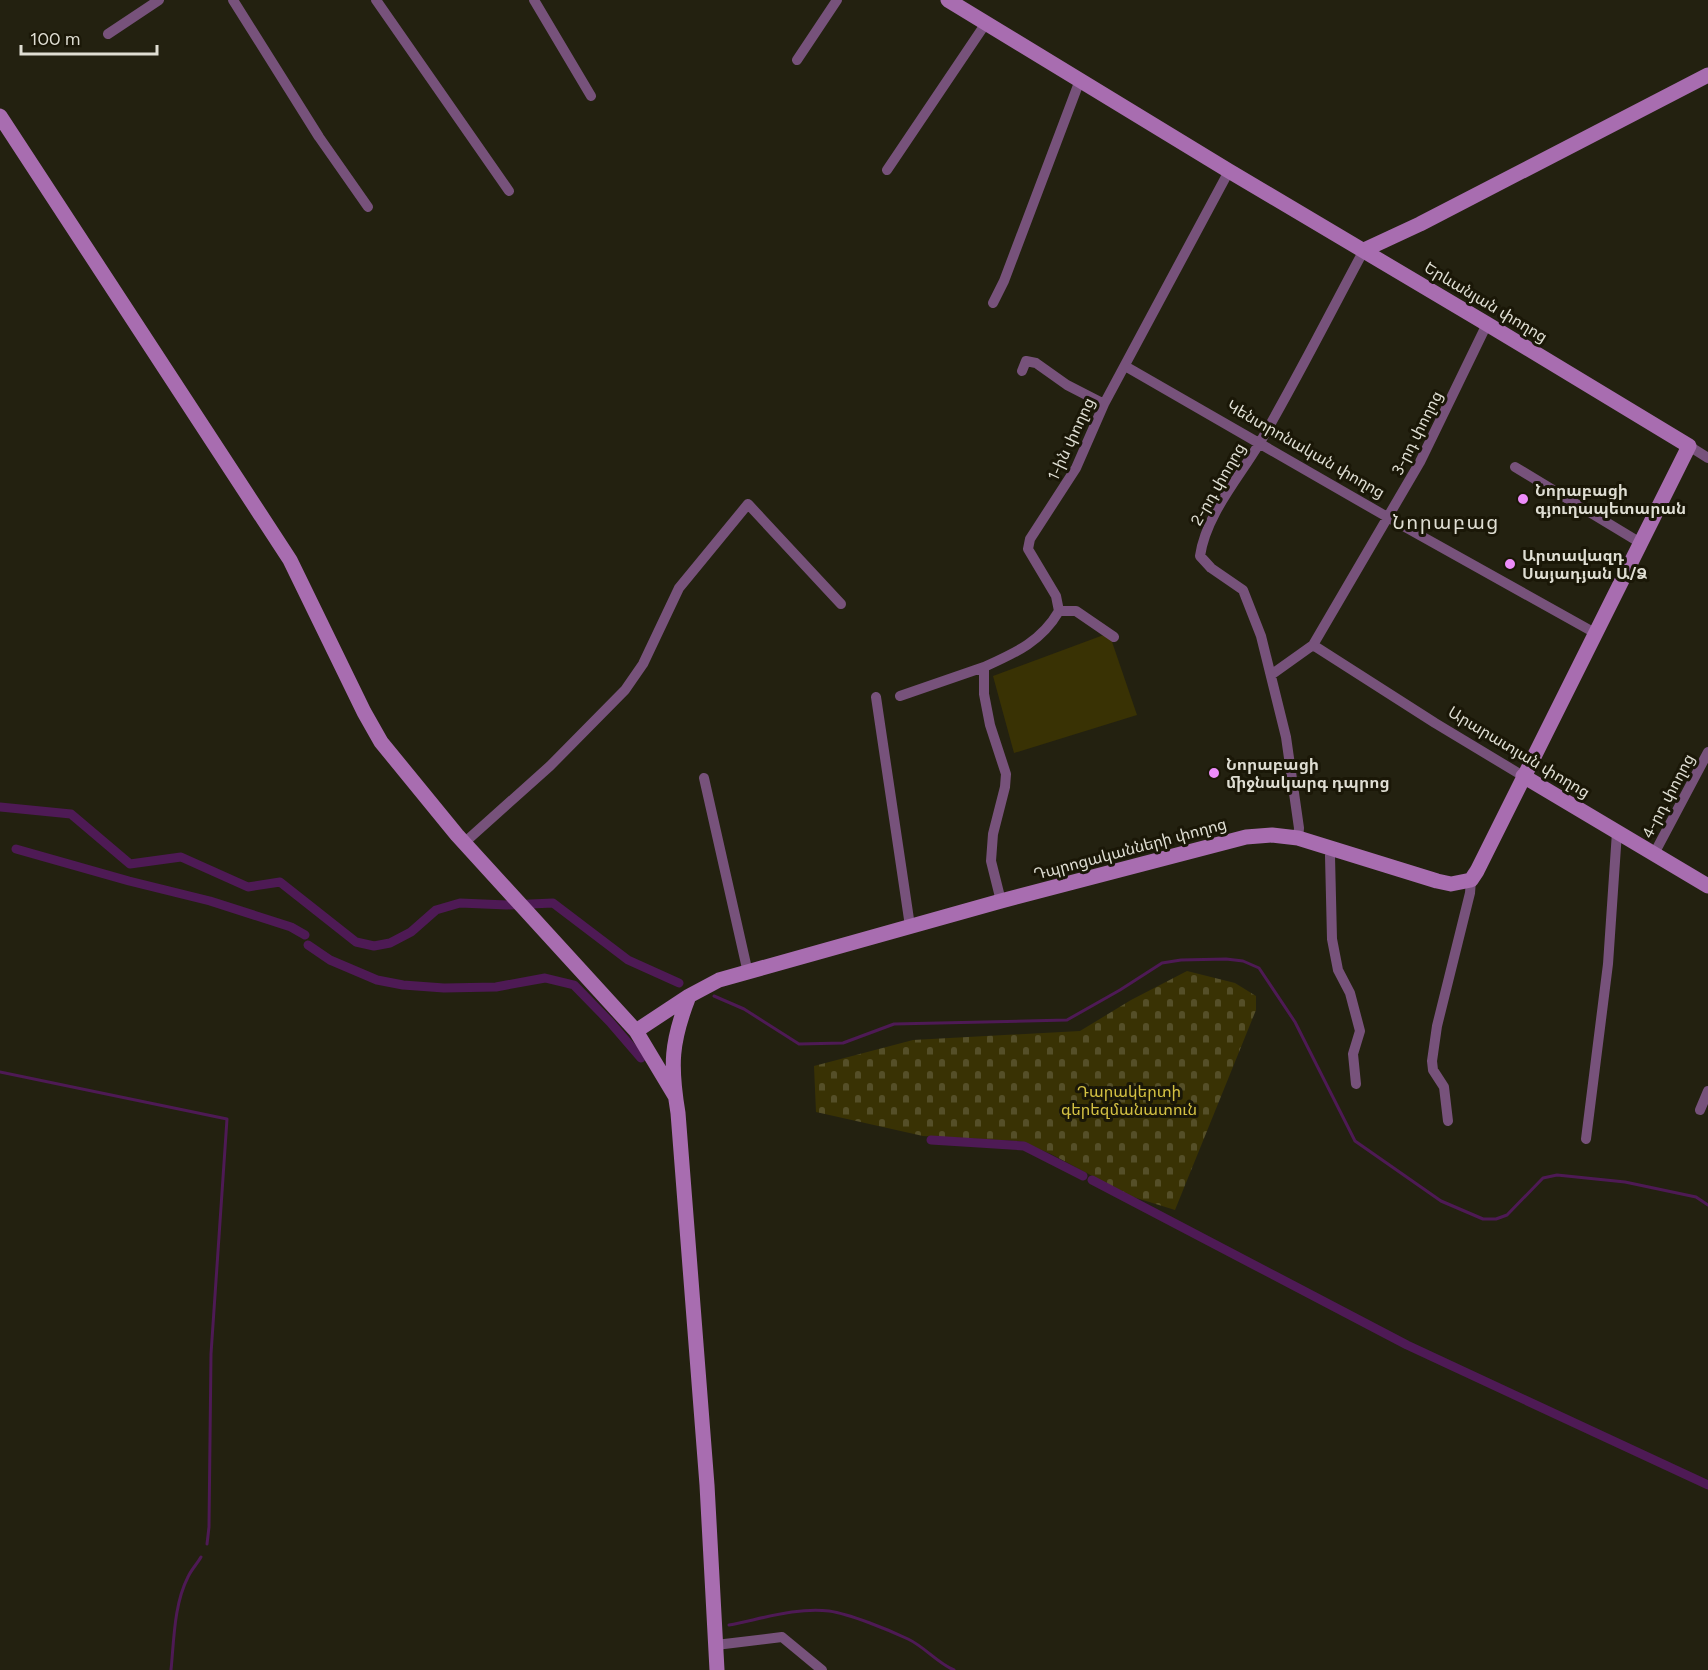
<svg xmlns="http://www.w3.org/2000/svg" width="1708" height="1670" font-family="Figtree,'Noto Sans Armenian',sans-serif">
<style>
.cemetery{fill:url(#cemetery-stones)}
.garden{fill:#393204}
.lines{fill:none;stroke-linecap:round;stroke-linejoin:round}
.stream{stroke:#4e1a55;stroke-width:3}
.canal{stroke:#4e1a55;stroke-width:9}
.street{stroke:#77527b;stroke-width:10}
.secondary{stroke:#a86db0;stroke-width:15}
.poi-dot{fill:#ed8cfa;stroke:#1a1707;stroke-width:2}
.labels{text-anchor:middle;dominant-baseline:central;stroke-width:6;stroke-linejoin:round;paint-order:stroke}
.street-label{font-size:16px;fill:#dfded3;stroke:#1a1707}
.poi-label{font-size:16px;font-weight:bold;fill:#dfded3;stroke:#1a1707;text-anchor:start}
.park-label{font-size:16px;fill:#d4c143;stroke:#1a1707}
.quarter-label{font-size:20px;letter-spacing:1.5px;fill:#dfded3;stroke:#1a1707}
</style>
<defs>
<pattern id="cemetery-stones" width="16" height="16" patternUnits="userSpaceOnUse" patternTransform="scale(1.5)"><rect width="16" height="16" fill="#393204"/><path d="M2 7V4a2 2 0 0 1 4 0v3zM10 15v-3a2 2 0 0 1 4 0v3z" fill="#554f28"/></pattern>
</defs>
<rect width="100%" height="100%" fill="#232110"/>
<path class="cemetery" d="M1187,971L1235,983L1256,996V1010L1175,1210L1130,1196L1051,1154L1020,1141L923,1136L816,1112L814,1066L913,1040L1080,1031L1131,1000Z"/>
<path class="garden" d="M1109,633L1137,715L1014,753L993,676Z"/>
<g class="lines">
<path class="stream" d="M714,996L744,1009L799,1044L843,1043L894,1024L1067,1020L1120,990L1162,963L1181,960L1226,959L1243,961L1259,968L1295,1022L1355,1141L1441,1201L1483,1219H1496L1507,1215L1543,1178L1557,1175L1625,1182L1696,1197L1708,1205
M0,1072L227,1119L211,1354L209,1527L207,1544
M729,1625C761,1619 797,1607 829,1611C850,1614 889,1630 908,1639C925,1647 937,1663 954,1670
M171,1670C174,1640 174,1604 188,1577C191,1570 197,1564 201,1557"/>
<path class="canal" d="M0,807L71,814L130,864L181,857L248,887L280,882L356,942L374,946L390,943L411,932L436,910L460,903L507,905L553,903L628,960L679,983
M16,849L129,881L210,901L291,927L305,935
M308,945L330,960L377,980L403,985L444,988L496,987L545,978L574,985L610,1022L641,1058
M931,1140L1024,1146L1083,1176
M1092,1180L1407,1345L1708,1485"/>
<path class="street" d="M233,0L319,137L368,207
M376,0L509,191
M534,0L591,96
M108,34L159,0
M797,60L837,0
M887,170L986,23
M993,303L1004,281L1080,80
M1125,366L1389,518L1595,633
M1022,371L1026,361L1036,363L1067,385L1104,404
M1689,446L1708,458
M1515,467L1639,542
M1059,611H1076L1114,637
M1313,645L1435,723L1523,776
M1271,675L1313,645L1420,462L1487,324
M900,696L984,667
M876,697L910,926
M704,778L748,973
M1298,838L1299,828L1286,737L1261,636L1243,590L1211,568L1200,556C1206,515 1238,479 1259,444C1296,381 1329,315 1364,250
M464,843L550,766L625,690L643,664L679,588L748,504L841,604
M1332,848L1330,856L1332,939L1338,970L1350,993L1360,1031L1353,1054L1356,1084
M1654,854L1708,752
M1001,901L991,861L993,834L1005,787L1006,774L990,725L984,694V667C1015,653 1041,642 1059,611L1056,596L1028,549L1030,539L1076,468L1104,404L1229,171
M1700,1110L1708,1091
M1448,1121L1444,1087L1433,1070L1432,1061L1437,1026L1470,893L1471,880
M1586,1139L1608,964L1617,832
M716,1645L782,1637L822,1670"/>
<path class="secondary" d="M0,116L290,560L364,712L381,742L457,835L636,1031L675,1096
M1364,250L1420,224L1708,75
M1523,776L1708,886
M689,996C671,1042 670,1065 678,1113L707,1485L717,1670
M636,1031L689,996L719,980L1001,901L1246,837L1272,835L1298,838L1437,881L1451,884L1471,880L1477,871L1689,446L1487,324L1229,171L948,0"/>
</g>
<g class="poi-dot">
<circle cx="1523" cy="499" r="6"/>
<circle cx="1510" cy="564" r="6"/>
<circle cx="1214" cy="773" r="6"/>
</g>
<g class="labels">
<g class="street-label">
<text transform="translate(1486 302) rotate(31)">Երևանյան փողոց</text>
<text transform="translate(1417 433) rotate(-63)">3-րդ փողոց</text>
<text transform="translate(1071 439) rotate(-65)">1-ին փողոց</text>
<text transform="translate(1306 449) rotate(30)">Կենտրոնական փողոց</text>
<text transform="translate(1218 484) rotate(-60)">2-րդ փողոց</text>
<text transform="translate(1519 752) rotate(31)">Արարատյան փողոց</text>
<text transform="translate(1668 796) rotate(-62)">4-րդ փողոց</text>
<text transform="translate(1130 849) rotate(-15)">Դպրոցականների փողոց</text>
</g>
<g class="poi-label">
<text x="1535" y="490">Նորաբացի<tspan x="1535" dy="18">գյուղապետարան</tspan></text>
<text x="1522" y="555">Արտավազդ<tspan x="1522" dy="18">Սայադյան Ա/Ձ</tspan></text>
<text x="1226" y="764">Նորաբացի<tspan x="1226" dy="18">միջնակարգ դպրոց</tspan></text>
</g>
<g class="park-label">
<text x="1129" y="1091">Դարակերտի<tspan x="1129" dy="18">գերեզմանատուն</tspan></text>
</g>
<g class="quarter-label">
<text x="1446" y="522">Նորաբաց</text>
</g>
</g>
<path d="M21 45v9h136v-9" fill="none" stroke="#dfded3" stroke-width="3"/>
<text x="30" y="45" font-size="18" fill="#dfded3" stroke="#1a1707" stroke-width="4.5" paint-order="stroke">100 m</text>
</svg>
